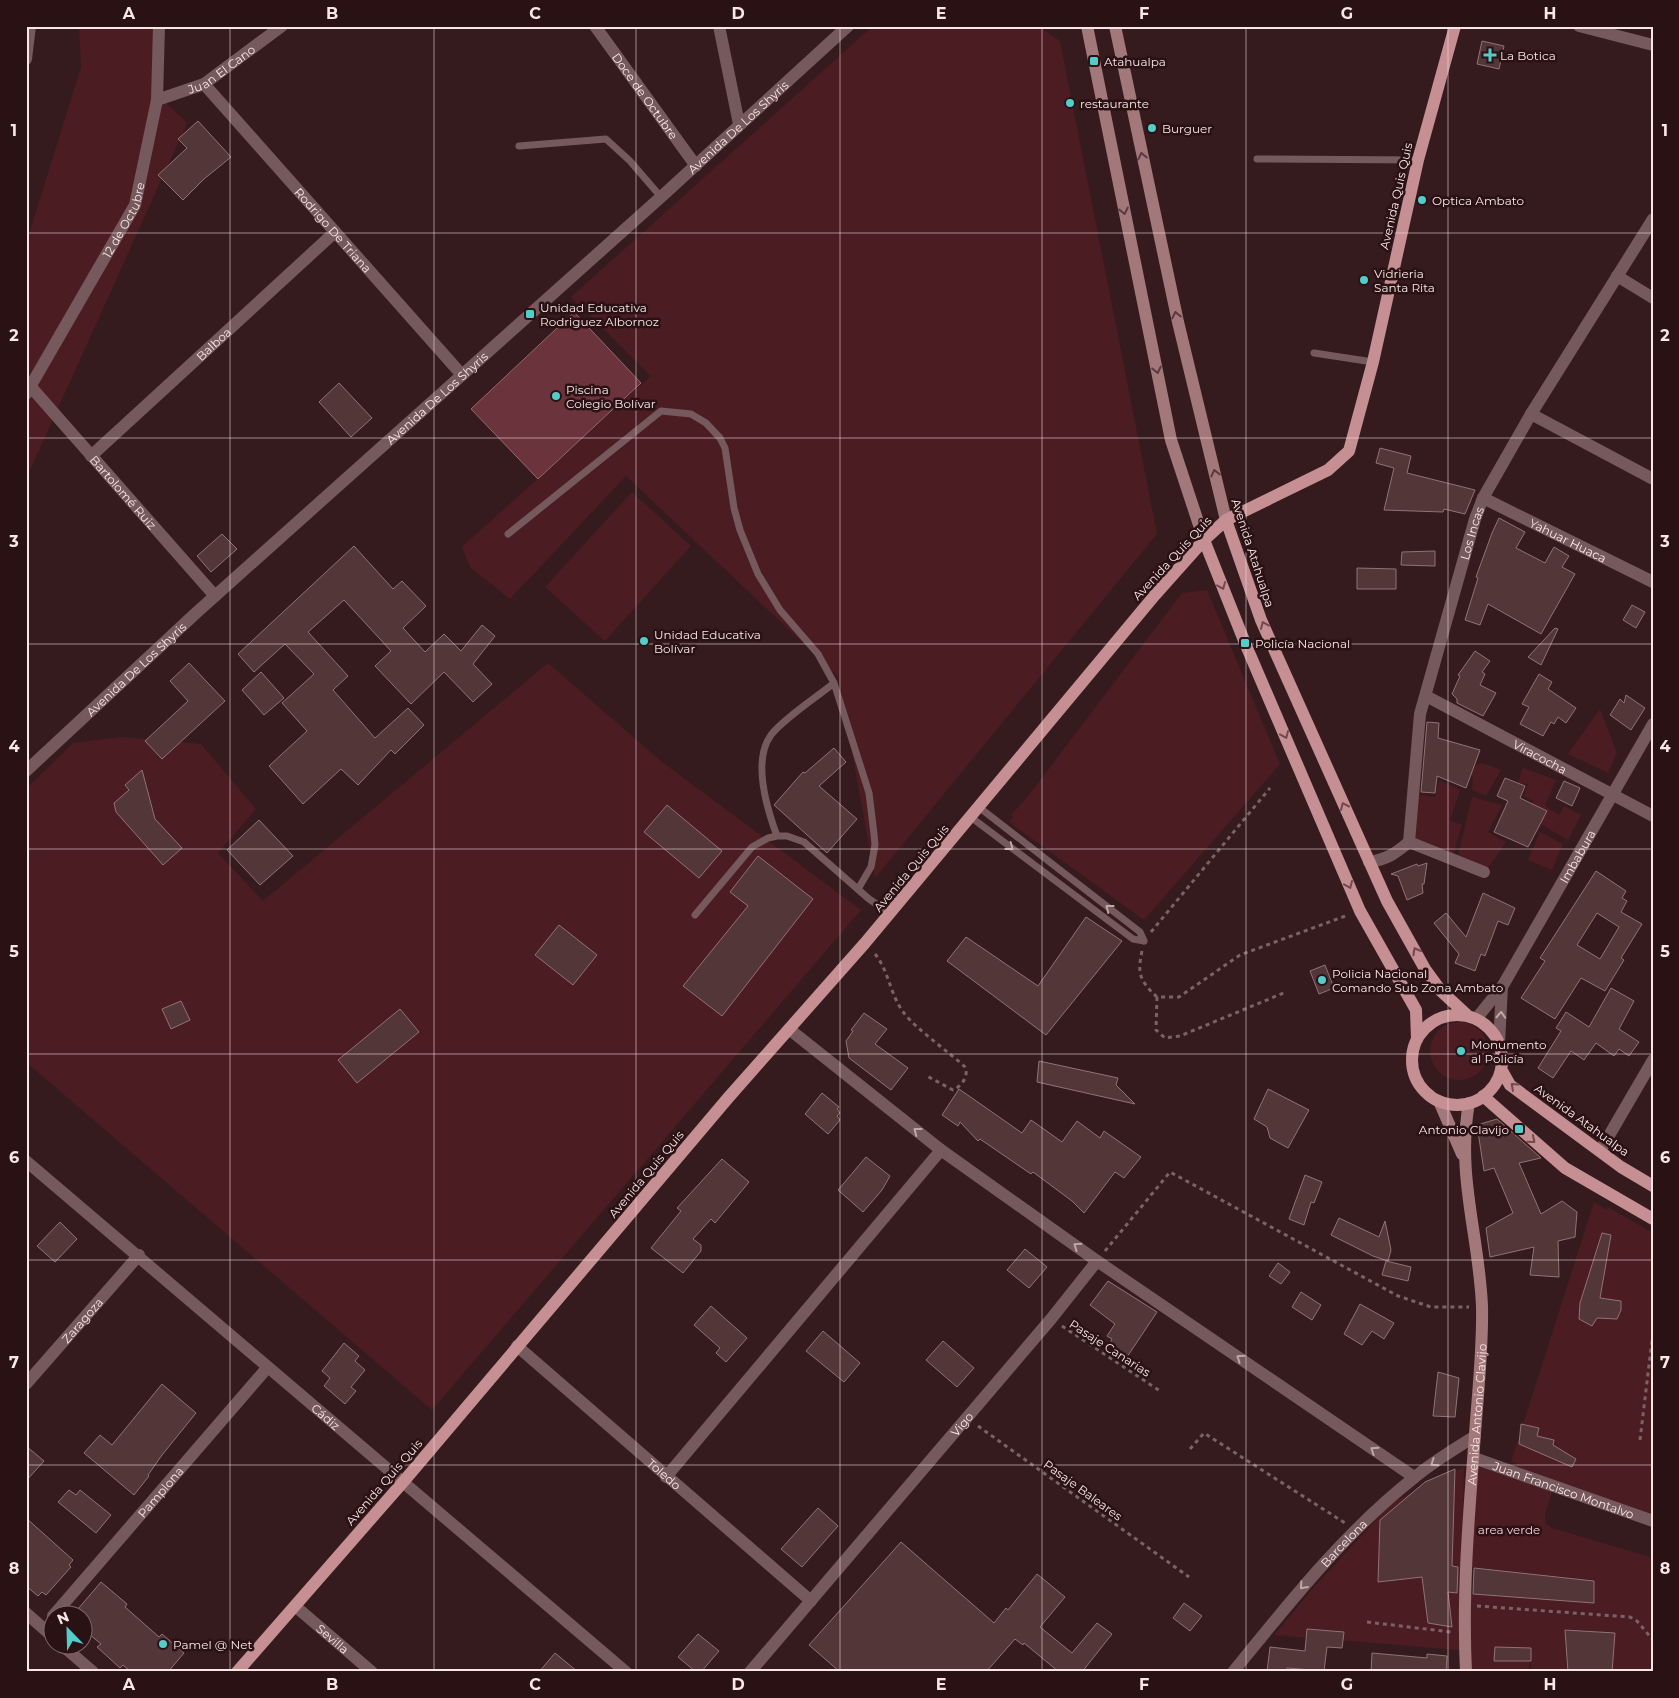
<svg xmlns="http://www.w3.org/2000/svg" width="1679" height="1698" font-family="Montserrat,sans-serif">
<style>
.green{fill:#4c1c23}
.water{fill:#6b333b;stroke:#96696f}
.building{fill:#523638;stroke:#937274;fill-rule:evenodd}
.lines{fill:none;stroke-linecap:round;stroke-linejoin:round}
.path{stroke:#7a6365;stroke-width:3;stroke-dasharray:4 4;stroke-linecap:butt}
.service{stroke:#75595c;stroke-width:7}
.minor{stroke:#75595c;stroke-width:12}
.tertiary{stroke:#75595c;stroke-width:12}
.secondary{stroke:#a3787b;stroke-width:12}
.primary{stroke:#c68f94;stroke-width:12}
.oneway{stroke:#5a3a3d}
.oneway2{stroke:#704a4e}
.oneway3{stroke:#bea7a8}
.grid{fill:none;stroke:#f9e6e7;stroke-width:1;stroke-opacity:0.55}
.poi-dot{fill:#53cdca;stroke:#2a1114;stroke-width:2}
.labels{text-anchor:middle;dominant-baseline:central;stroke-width:5;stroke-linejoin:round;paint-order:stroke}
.poi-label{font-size:12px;fill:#f9e6e7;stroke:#2a1114;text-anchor:start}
.street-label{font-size:12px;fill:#f9e6e7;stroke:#2a1114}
.park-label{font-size:12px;fill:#f4ced1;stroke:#2a1114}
.neatline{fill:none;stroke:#f9e6e7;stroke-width:2}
.grid-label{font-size:16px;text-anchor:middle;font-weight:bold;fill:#f9e6e7}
</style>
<rect width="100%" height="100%" fill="#351b1e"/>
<path class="green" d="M79,26H155L154,91L187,123L26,479V244L81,67Z
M873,26H1038L1060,41L1157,534L875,878L838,676L626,476L510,599L470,567L462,547L651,376L571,297Z
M632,492L691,546L605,641L545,587Z
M1207,590L1280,764L1144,920L1009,822L1013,817L1011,815L1029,795L1182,593Z
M548,663L662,762L861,910L432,1410L26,1062V789L73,743L122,737L201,744L256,809L218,853L263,901Z
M1600,709L1617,753L1608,773L1568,754Z
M1482,763L1501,770L1486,796L1472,790L1473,776L1463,777L1468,768Z
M1523,768L1556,780L1545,806L1559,815L1564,806L1581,815L1568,840L1528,817L1533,801L1524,796L1528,784L1518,783Z
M1439,780L1460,790L1450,820L1462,825L1452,858L1413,846L1415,794L1435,797Z
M1472,797L1502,805L1488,832L1506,842L1488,868L1457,860Z
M1540,832L1563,844L1552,870L1528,860Z
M1430 1051a29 29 0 1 1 58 0a29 29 0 1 1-58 0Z
M1594,1202L1607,1210L1608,1207L1653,1233V1515L1555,1483L1545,1514L1546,1524L1552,1528L1653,1558V1672H1612L1615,1633L1565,1629L1567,1672H1531V1653L1528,1672H1467L1468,1594L1595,1603L1594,1580L1469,1567L1474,1458L1515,1469L1517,1464L1511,1462Z
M1464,1467L1459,1650L1274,1635L1315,1586L1393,1502Z"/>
<path class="water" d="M574,312L641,383L538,479L471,409Z"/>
<path class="building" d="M1482,41L1504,46L1499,69L1477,64Z
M198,121L231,157L204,179L183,200L158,175L187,148L178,139Z
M339,383L372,418L351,437L319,402Z
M1380,448L1411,456L1407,473L1475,490L1465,514L1444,509L1443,512L1384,510L1394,468L1376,463Z
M1499,518L1525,532L1516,548L1545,563L1554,547L1569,556L1562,567L1575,574L1541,634L1488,604L1480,625L1465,620L1478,578L1476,577L1492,533Z
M222,534L237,549L211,572L197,556Z
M354,546L393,589L402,581L426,606L403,628L425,652L444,634L461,651L482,625L495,636L473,664L492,684L473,702L444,672L411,704L375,666L391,651L344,600L308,632L348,676L333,690L375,738L408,708L424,725L395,754L391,750L358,785L341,769L303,804L269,766L307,731L282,703L314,674L285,644L254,672L238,654Z
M1435,551V566L1401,565L1402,552Z
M1357,568L1396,569V589H1357Z
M1632,605L1645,612L1636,628L1623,620Z
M1555,628L1558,629L1541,665L1528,657Z
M1475,651L1490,661L1482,672L1485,674L1480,685L1496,693L1483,716L1457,703V699L1452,694L1460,676L1458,675Z
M189,663L225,701L162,759L145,741L188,701L170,681Z
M261,672L284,698L264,715L242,690Z
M1539,674L1552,682L1548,689L1576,708L1566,723L1558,717L1554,724L1551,722L1543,736L1520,724L1529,707L1522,704Z
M1626,695L1645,708L1631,730L1610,715L1620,699L1624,703Z
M1427,722L1439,723L1438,738L1480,750L1466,788L1437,776L1435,793L1421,792Z
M834,748L846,762L819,786L857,819L827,853L774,805L803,772L805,773Z
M142,770L155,819L182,848L163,865L116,812L114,803L129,790L125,785Z
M1505,778L1525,786L1520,798L1547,811L1528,847L1494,832L1508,801L1497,796Z
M1564,781L1580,788L1572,806L1556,798Z
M667,805L722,851L699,878L644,832Z
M259,820L293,856L260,885L227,850Z
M758,856L813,899L722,1016L683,986L748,906L730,892Z
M1427,863L1424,884H1422L1423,893L1407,900L1398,876L1391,874L1417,864L1418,866Z
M1596,871L1626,891L1622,898L1627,901L1621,912L1642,924L1621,958L1624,960L1605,991L1581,978L1555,1019L1521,998L1545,961L1540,958ZM1597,913L1619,927L1600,959L1577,945Z
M1483,893L1515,908L1508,925L1498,921L1485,956L1481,954L1475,971L1455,963L1459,954L1434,923L1446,913L1466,937Z
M1086,917L1122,941L1046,1035L947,961L966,937L1038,986Z
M559,925L597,955L573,985L535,955Z
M1325,965L1334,988L1319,994L1310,971Z
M1611,988L1634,1001L1619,1029L1639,1042L1629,1056L1619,1049L1614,1056L1596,1043L1584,1060L1571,1051L1553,1078L1538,1068L1561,1031L1556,1028L1566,1012L1589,1027Z
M181,1001L190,1020L171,1029L162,1009Z
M400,1009L419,1032L357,1083L338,1060Z
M864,1013L887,1029L875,1044L908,1068L891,1090L849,1058L846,1041L853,1031L851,1030Z
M1039,1061L1118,1078L1116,1085L1135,1104L1037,1082Z
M959,1089L1022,1133L1031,1120L1062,1142L1077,1121L1100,1138L1104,1131L1141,1157L1124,1178L1115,1172L1084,1213L1072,1201L1033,1172L1031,1174L980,1139L978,1141L960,1122L958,1126L942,1115Z
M1268,1089L1309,1110L1288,1148L1270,1138L1267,1127L1254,1119Z
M822,1093L839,1107L837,1109L840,1113L837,1116L840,1120L828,1134L805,1114Z
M1497,1119L1541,1158L1519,1163L1541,1214L1562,1201L1577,1212L1575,1237L1558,1241L1559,1277L1530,1275L1534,1247L1490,1257L1486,1228L1513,1213L1494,1168L1484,1171L1477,1125Z
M866,1157L890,1176L882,1190L863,1212L838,1190Z
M722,1159L749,1182L715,1223L711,1219L693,1239L701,1245V1251L683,1273L651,1248L681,1211L677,1208Z
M1305,1175L1322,1182L1314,1203L1311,1202L1304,1225L1289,1219Z
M1339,1218L1379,1237L1385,1221L1391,1250L1388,1261L1373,1256L1331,1235Z
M60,1222L77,1239L55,1262L37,1246Z
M1602,1233L1611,1235L1600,1298L1621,1301V1310L1617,1319L1597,1318L1592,1326L1579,1319L1580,1303Z
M1025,1249L1047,1267L1029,1288L1007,1270Z
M1386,1261L1411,1267L1408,1281L1382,1275Z
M1278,1263L1290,1272L1281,1284L1269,1276Z
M1108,1281L1157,1312L1127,1357L1110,1343L1112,1339L1107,1336L1115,1324L1090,1305Z
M1301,1292L1321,1305L1312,1320L1292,1307Z
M1360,1304L1394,1323L1384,1339L1372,1331L1362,1345L1344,1334Z
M711,1306L747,1338L726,1362L716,1353L720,1348L694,1325Z
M823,1331L860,1363L844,1382L806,1351Z
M943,1341L974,1368L957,1387L926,1360Z
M344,1343L359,1356L355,1361L365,1370L351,1387L356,1391L345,1404L324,1386L330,1378L322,1371Z
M1438,1372L1459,1378L1455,1417L1433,1416Z
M162,1384L196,1413L162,1455L148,1475L149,1476L134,1495L84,1453L100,1435L112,1445Z
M1521,1424L1539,1428L1537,1436L1554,1440L1553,1445L1576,1459L1572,1467L1519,1444Z
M26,1446L44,1461L26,1481Z
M1455,1469L1452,1566L1458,1567L1457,1593L1448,1592L1452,1627L1428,1623L1422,1577L1378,1582L1380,1520L1425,1482Z
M69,1490L76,1495L80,1490L111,1515L96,1533L58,1502Z
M818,1508L838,1526L802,1567L781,1549Z
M26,1518L73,1560L69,1565L71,1567L46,1595L42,1592L38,1596L26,1586Z
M901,1542L994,1623L1006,1608L1008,1610L1037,1574L1065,1597L1040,1627L1072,1653L1097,1623L1112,1634L1082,1672H1059L1024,1643L1023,1645L1015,1639L986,1672H840L809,1645Z
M1474,1568L1594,1581V1603L1473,1594Z
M101,1582L127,1604L125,1607L159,1637L162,1634L184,1653L168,1672H131L123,1665L120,1668L97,1647L101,1644L82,1628V1616H72Z
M1184,1603L1202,1616L1190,1631L1173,1618Z
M1307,1629L1344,1632L1342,1648L1327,1647L1324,1671L1287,1668V1672H1267L1270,1647L1305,1651Z
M1565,1630L1615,1633L1612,1672H1568Z
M698,1634L719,1651L701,1672H696L678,1657Z
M1495,1647L1531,1648V1661H1494Z
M555,1653L578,1672H539Z
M1372,1653L1427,1658V1654L1447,1656L1446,1672H1371Z"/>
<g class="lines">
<path class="path" d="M1151,932L1270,788
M1142,951C1137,974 1140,981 1157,997H1179L1240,955L1348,915
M875,954C889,971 890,995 904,1013C916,1029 949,1052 965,1067C969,1076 962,1086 953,1090L925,1075
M1157,997L1156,1030L1165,1038L1180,1036L1286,992
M1105,1251L1170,1172L1398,1296L1431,1307H1469
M1062,1326L1160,1391
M978,1426L1189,1577
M1640,1440L1653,1332
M1190,1449L1204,1433L1345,1523
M1477,1606L1630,1617L1637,1621L1653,1640
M1367,1622L1451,1632"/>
<path class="service" d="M519,146L606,139L630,161L661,197
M1257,159L1418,160
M1314,353L1373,362
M508,534L661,411L691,414L706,423L720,438L725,448L734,508L740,530L758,574L780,610L818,654L834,683L869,793L874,834L875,845L871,867L858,889
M980,808L1140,932L1144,941
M972,818L1133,939L1144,941
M777,836C767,809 752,761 771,735C784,718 817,697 834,683
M695,915L752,847L768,838L777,836H787L804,842L869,899L890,913"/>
<g class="minor">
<path id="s1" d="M595,26L696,166"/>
<path d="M719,26L739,124"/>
<path d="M26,59L30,26"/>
<path id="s2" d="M204,84L462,375"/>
<path id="s3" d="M157,100L204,84L282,26"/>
<path d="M1617,276L1653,298"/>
<path id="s4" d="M31,387L215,596"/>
<path id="s5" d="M26,394L135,205L157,100L159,26"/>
<path d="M1531,414L1653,479"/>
<path id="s6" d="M91,456L335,232"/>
<path id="s7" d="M1483,498L1653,582"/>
<path id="s8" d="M1426,696L1653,816"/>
<path d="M1409,842L1484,872"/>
<path id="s9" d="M1369,862C1386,860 1396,853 1409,842L1420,714L1475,519L1483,498L1531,414L1653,219"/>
<path id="s10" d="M1476,1019L1502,987L1653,724"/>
<path d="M789,1029L941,1150L1097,1261L1414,1477"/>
<path d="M1499,1043L1502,987"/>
<path d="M1600,1151L1653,1060"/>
<path id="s11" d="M26,1161L626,1672"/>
<path id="s12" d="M517,1346L811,1601"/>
<path id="s13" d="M26,1384L139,1255"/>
<path id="s14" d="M1474,1458L1653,1521"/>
<path d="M666,1477L941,1150"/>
<path id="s15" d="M295,1606L372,1672"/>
<path id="s16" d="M53,1616L267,1368"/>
<path id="s17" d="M750,1672L1051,1319L1097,1261"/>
<path id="s18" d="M1233,1672C1289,1603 1345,1532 1415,1477C1434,1461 1455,1449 1475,1436"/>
</g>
<g class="tertiary">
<path d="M1579,26L1653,45"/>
<path id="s19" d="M26,771L196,613L661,197L848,26"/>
<path d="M26,1613L52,1636"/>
<path d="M63,1646L93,1672"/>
</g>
<g class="secondary">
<path d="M1087,26L1171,440L1204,540"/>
<path d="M1115,26L1178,322L1226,520"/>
<path d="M1439,1101L1462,1154"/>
<path id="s20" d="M1466,1672C1462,1593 1469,1513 1475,1434C1478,1391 1483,1348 1482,1306C1479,1235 1456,1175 1469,1103"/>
</g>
<path class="primary" d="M1226,520L1261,620L1387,901L1425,969L1441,991L1468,1016
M1204,540L1245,643L1360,911L1416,1010L1417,1039
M1412 1060a45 45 0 1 1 90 0a45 45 0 1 1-90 0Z
M1501,1069L1510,1085L1621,1167L1653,1186
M1483,1096L1565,1168L1653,1219
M237,1672L404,1481L728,1098L865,943L1155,595L1204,540L1226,520L1328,470L1349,451L1373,362L1418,160L1455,26"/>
</g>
<defs><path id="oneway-chevron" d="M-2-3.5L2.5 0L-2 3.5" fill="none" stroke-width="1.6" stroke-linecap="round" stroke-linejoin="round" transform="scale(1.25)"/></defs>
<g class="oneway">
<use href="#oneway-chevron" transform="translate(1142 156) rotate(-102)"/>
<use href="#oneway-chevron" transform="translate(1124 211) rotate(78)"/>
<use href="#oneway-chevron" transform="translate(1176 315) rotate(-102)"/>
<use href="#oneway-chevron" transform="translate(1157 370) rotate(78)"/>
<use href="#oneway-chevron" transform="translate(1215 473) rotate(-103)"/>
</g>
<g class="oneway2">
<use href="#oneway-chevron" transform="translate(1222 586) rotate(68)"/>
<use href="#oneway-chevron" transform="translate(1264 625) rotate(-113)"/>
<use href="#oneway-chevron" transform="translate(1285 735) rotate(67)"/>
<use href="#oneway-chevron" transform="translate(1344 806) rotate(-114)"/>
<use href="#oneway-chevron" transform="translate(1349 885) rotate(67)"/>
<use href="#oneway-chevron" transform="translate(1416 951) rotate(-120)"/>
<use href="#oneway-chevron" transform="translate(1514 1086) rotate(-138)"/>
<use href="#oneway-chevron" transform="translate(1532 1140) rotate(40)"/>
</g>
<g class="oneway3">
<use href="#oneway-chevron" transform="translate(1010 847) rotate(37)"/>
<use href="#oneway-chevron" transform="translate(1109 908) rotate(-142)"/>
<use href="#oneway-chevron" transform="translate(1501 1015) rotate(-87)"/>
<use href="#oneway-chevron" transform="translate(917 1131) rotate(-142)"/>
<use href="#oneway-chevron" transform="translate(1077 1246) rotate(-145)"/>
<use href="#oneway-chevron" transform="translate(1240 1358) rotate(-146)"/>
<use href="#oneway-chevron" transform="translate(1374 1450) rotate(-146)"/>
<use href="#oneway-chevron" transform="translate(1434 1463) rotate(145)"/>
<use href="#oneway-chevron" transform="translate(1303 1586) rotate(132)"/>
</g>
<path class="grid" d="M230,26V1672M434,26V1672M636,26V1672M840,26V1672M1042,26V1672M1246,26V1672M1448,26V1672M26,233H1653M26,438H1653M26,644H1653M26,849H1653M26,1054H1653M26,1260H1653M26,1465H1653"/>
<g class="poi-dot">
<path d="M1487.5 47.5h5v5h5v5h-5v5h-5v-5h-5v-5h5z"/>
<rect x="1089" y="56" width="10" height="10" rx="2.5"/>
<circle cx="1070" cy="103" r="5"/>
<circle cx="1152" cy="128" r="5"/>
<circle cx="1422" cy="200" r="5"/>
<circle cx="1364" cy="280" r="5"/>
<rect x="525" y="309" width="10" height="10" rx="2.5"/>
<circle cx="556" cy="396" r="5"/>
<circle cx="644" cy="641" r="5"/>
<rect x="1240" y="638" width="10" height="10" rx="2.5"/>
<circle cx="1322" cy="980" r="5"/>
<circle cx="1461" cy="1051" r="5"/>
<rect x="1514" y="1124" width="10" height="10" rx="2.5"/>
<circle cx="163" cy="1644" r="5"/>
</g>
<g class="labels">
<g class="poi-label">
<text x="1500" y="55">La Botica</text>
<text x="1104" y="61">Atahualpa</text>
<text x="1080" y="103">restaurante</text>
<text x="1162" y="128">Burguer</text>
<text x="1432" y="200">Optica Ambato</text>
<text x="1374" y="273">Vidrieria<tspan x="1374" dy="14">Santa Rita</tspan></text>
<text x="540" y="307">Unidad Educativa<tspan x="540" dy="14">Rodriguez Albornoz</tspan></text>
<text x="566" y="389">Piscina<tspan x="566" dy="14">Colegio Bolívar</tspan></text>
<text x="654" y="634">Unidad Educativa<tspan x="654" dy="14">Bolívar</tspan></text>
<text x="1255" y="643">Policía Nacional</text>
<text x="1332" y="973">Policia Nacional<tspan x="1332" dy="14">Comando Sub Zona Ambato</tspan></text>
<text x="1471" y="1044">Monumento<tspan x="1471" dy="14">al Policía</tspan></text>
<text x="1509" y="1129" text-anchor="end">Antonio Clavijo</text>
<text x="173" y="1644">Pamel @ Net</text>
</g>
<g class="street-label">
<text stroke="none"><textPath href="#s3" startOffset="72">Juan El Cano</textPath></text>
<text stroke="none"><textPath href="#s1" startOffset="86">Doce de Octubre</textPath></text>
<text stroke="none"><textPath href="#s19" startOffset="960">Avenida De Los Shyris</textPath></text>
<text transform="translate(1396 196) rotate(-77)">Avenida Quis Quis</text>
<text stroke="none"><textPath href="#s5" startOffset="200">12 de Octubre</textPath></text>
<text stroke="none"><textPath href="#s2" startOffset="195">Rodrigo De Triana</textPath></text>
<text stroke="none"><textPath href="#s6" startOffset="166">Balboa</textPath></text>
<text stroke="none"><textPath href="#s19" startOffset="555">Avenida De Los Shyris</textPath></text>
<text stroke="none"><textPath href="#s4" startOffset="140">Bartolomé Ruiz</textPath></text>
<text stroke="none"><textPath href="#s9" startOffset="362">Los Incas</textPath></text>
<text stroke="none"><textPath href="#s7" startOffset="95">Yahuar Huaca</textPath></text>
<text transform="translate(1253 553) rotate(72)">Avenida Atahualpa</text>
<text transform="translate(1172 558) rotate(-47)">Avenida Quis Quis</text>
<text stroke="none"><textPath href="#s19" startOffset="150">Avenida De Los Shyris</textPath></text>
<text stroke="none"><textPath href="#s8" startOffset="129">Viracocha</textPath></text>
<text stroke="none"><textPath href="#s10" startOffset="192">Imbabura</textPath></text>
<text transform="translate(911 868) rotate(-50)">Avenida Quis Quis</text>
<text transform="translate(1582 1120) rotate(36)">Avenida Atahualpa</text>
<text transform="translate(646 1174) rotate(-50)">Avenida Quis Quis</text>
<text stroke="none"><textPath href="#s13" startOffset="85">Zaragoza</textPath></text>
<text transform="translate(1110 1348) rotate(33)">Pasaje Canarias</text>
<text stroke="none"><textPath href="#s20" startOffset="258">Avenida Antonio Clavijo</textPath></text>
<text stroke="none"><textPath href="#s11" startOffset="394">Cádiz</textPath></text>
<text stroke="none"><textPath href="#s17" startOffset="326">Vigo</textPath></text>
<text stroke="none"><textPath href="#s12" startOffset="195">Toledo</textPath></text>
<text transform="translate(384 1482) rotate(-49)">Avenida Quis Quis</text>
<text transform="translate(1083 1490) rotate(36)">Pasaje Baleares</text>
<text stroke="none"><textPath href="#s14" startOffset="95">Juan Francisco Montalvo</textPath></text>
<text stroke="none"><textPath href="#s16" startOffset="164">Pamplona</textPath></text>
<text stroke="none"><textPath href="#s18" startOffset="170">Barcelona</textPath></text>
<text stroke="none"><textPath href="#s15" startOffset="50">Sevilla</textPath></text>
</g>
<g class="park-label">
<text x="1509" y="1529">area verde</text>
</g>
</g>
<rect width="1679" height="1698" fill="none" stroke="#2a1114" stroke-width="55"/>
<g transform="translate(68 1630) rotate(337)"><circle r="24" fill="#2a1114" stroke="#7d6668"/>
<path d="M0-4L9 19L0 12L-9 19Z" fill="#53cdca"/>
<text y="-8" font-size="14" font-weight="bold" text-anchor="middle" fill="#f9e6e7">N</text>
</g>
<rect x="28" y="28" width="1624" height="1642" class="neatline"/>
<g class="grid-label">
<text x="129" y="19">A</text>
<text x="332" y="19">B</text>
<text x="535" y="19">C</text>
<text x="738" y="19">D</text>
<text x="941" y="19">E</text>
<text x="1144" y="19">F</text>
<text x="1347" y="19">G</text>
<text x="1550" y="19">H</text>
<text x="14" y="136">1</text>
<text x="1665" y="136">1</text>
<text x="14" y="341">2</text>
<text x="1665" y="341">2</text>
<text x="14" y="547">3</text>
<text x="1665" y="547">3</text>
<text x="14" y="752">4</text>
<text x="1665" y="752">4</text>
<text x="14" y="957">5</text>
<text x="1665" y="957">5</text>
<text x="14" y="1163">6</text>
<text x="1665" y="1163">6</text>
<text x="14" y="1368">7</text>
<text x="1665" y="1368">7</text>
<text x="14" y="1574">8</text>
<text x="1665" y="1574">8</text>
<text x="129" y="1690">A</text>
<text x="332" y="1690">B</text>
<text x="535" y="1690">C</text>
<text x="738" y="1690">D</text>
<text x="941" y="1690">E</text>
<text x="1144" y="1690">F</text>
<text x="1347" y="1690">G</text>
<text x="1550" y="1690">H</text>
</g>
</svg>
